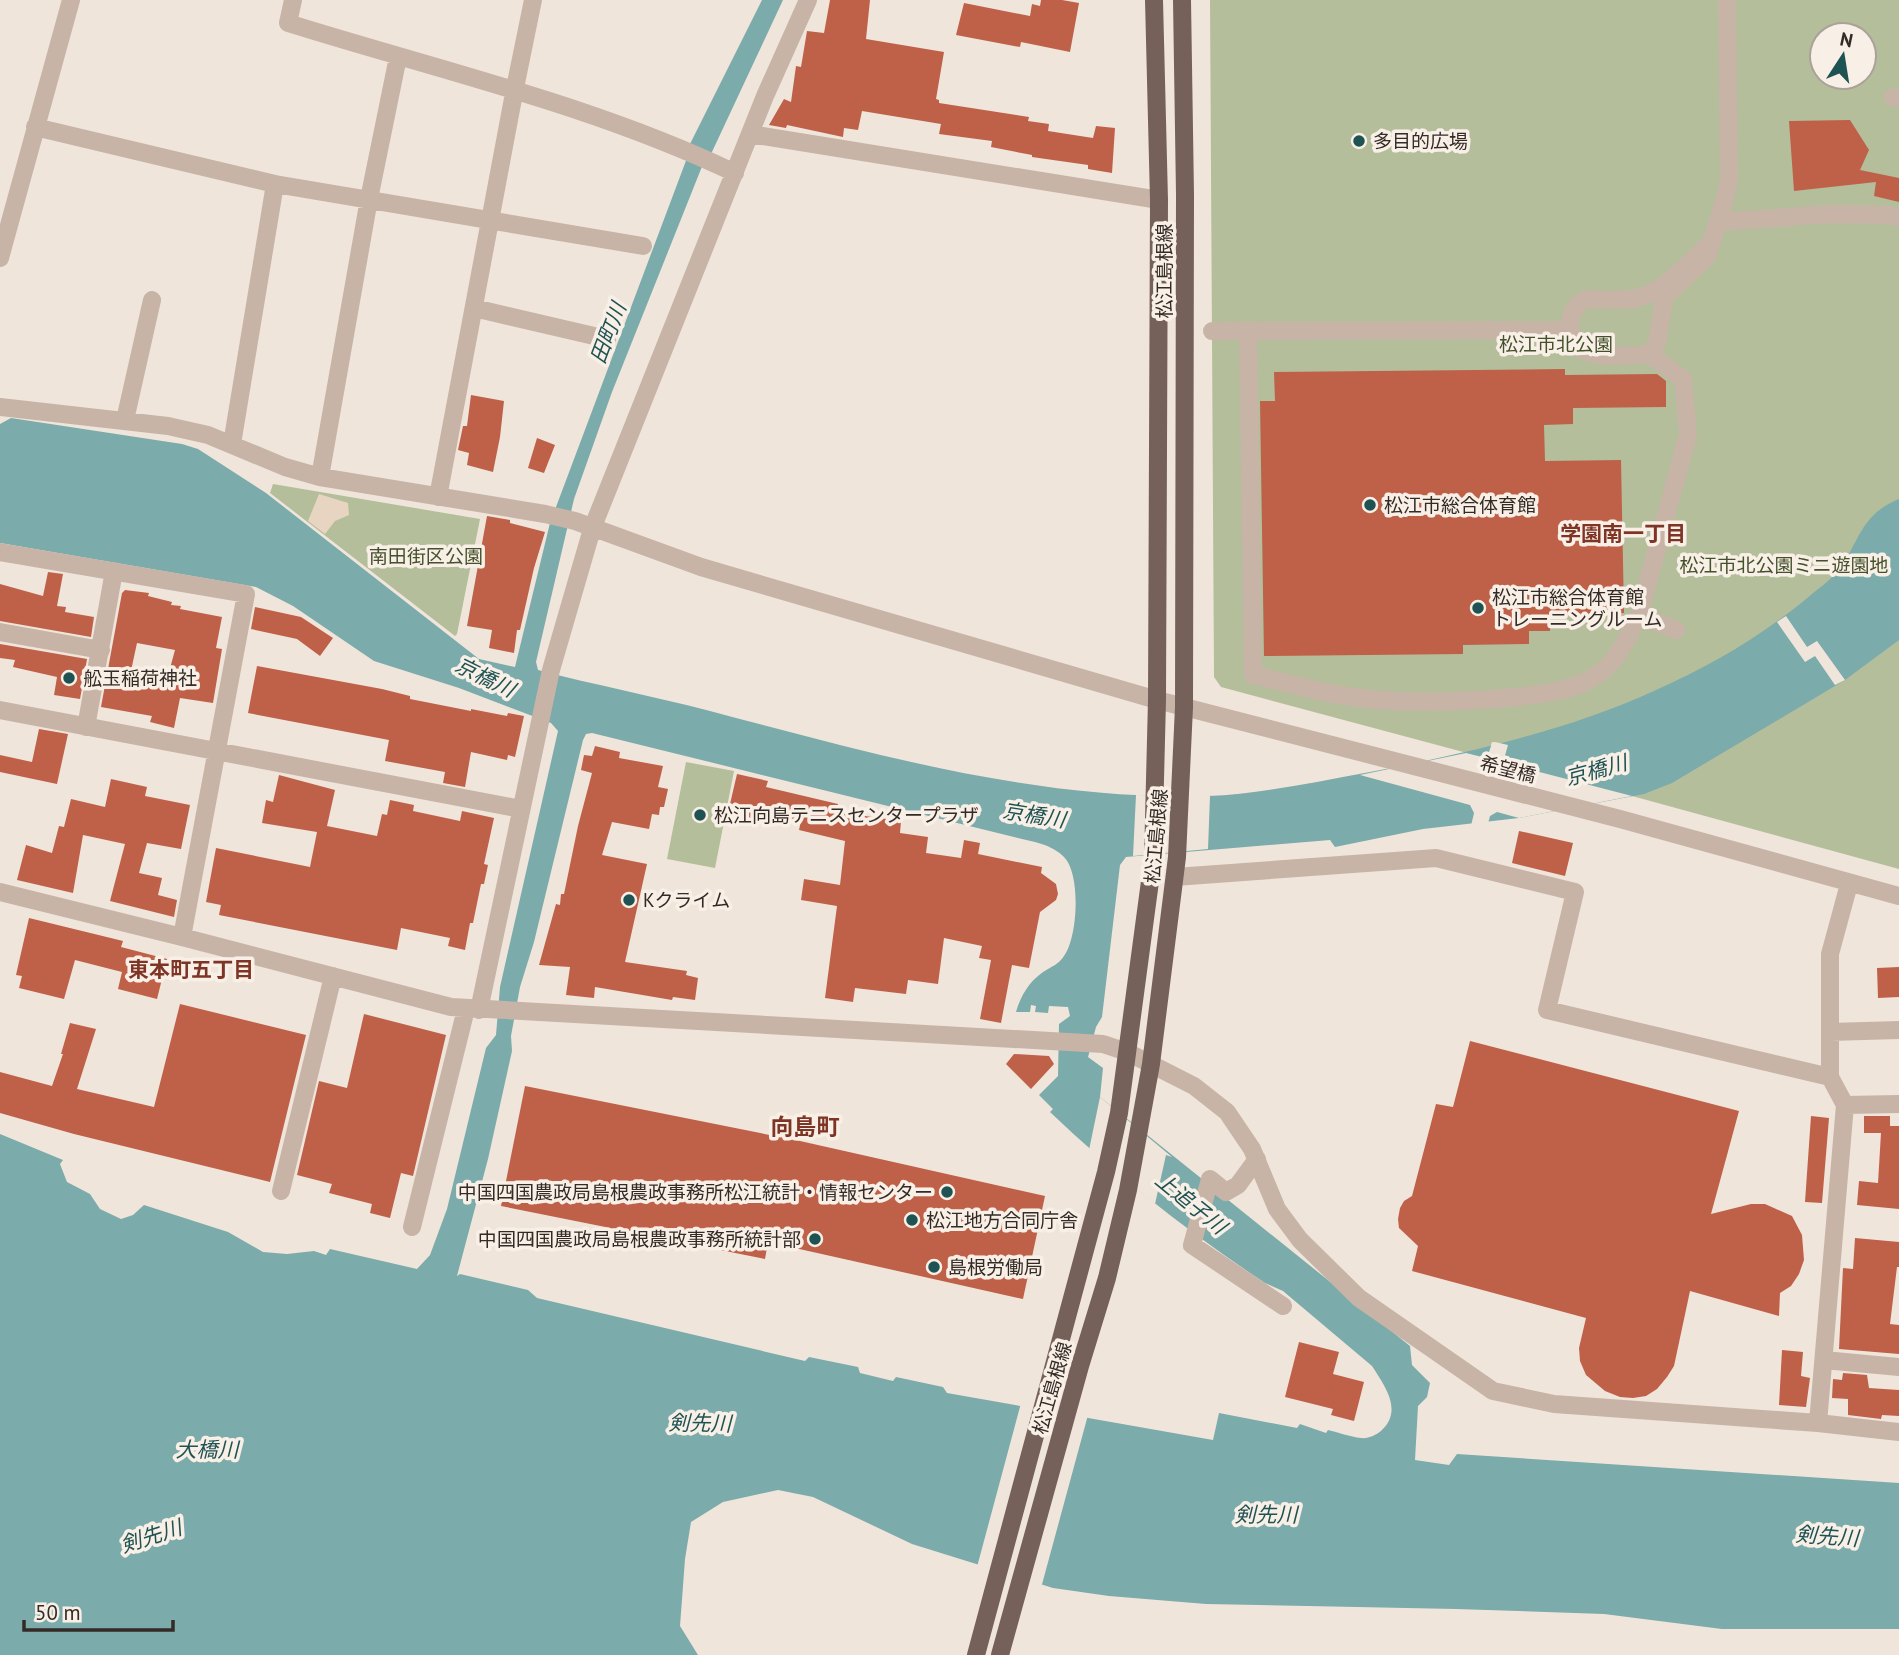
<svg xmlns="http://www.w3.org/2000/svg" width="1899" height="1655" font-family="'PT Sans','Noto Sans JP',sans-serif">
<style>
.green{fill:#b4be9b;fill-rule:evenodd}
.plaza{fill:#e7d5c2}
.water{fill:#7babab;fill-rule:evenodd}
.pier{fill:#f0e5da}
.building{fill:#bf6049;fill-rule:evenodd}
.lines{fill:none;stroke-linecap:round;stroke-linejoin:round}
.minor{stroke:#c7b4a7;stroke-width:18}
.major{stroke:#756159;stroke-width:18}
.poi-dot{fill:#1f5253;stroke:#f8efe6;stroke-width:2.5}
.labels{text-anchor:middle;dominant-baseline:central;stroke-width:7;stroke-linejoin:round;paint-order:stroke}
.poi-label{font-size:19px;fill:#342b27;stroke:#f8efe6;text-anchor:start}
.street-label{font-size:19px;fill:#342b27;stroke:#f8efe6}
.park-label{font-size:19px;fill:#45512c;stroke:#f8efe6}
.water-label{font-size:21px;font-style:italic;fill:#1f5253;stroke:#f8efe6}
.neighbourhood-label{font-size:21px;font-weight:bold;fill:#7e3525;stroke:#f8efe6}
.quarter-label{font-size:23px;font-weight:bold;fill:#7e3525;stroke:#f8efe6}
</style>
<rect width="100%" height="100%" fill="#f0e5da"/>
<path class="green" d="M1210,0H1899V869L1632,796L1507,745L1492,742L1489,752L1482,757L1221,687L1214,677ZM1822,35H1864V77H1822Z
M273,484L480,519L457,634L455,636L270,493Z
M686,762L734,771L715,868L667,859Z"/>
<path class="plaza" d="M319,494L348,503L349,515L335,521L325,534L308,521Z"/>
<path class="water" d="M762,0H783L711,154L703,164L612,392L574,499L536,662L538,670C595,685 653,696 710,711C873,754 1037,801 1208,796C1244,795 1281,788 1317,782C1353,775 1389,769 1425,761C1504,744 1582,724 1656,690C1712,665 1765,634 1812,594C1819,588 1828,582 1834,575C1860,546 1857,516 1899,499V640L1845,680L1672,783L1644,794L1519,818L1423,829L1335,847L1330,840L1126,857L1120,865L1102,1017L1096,1027L1088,1057L1103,1068L1100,1097L1410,1346L1412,1365L1430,1383L1427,1397L1418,1406L1415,1460L1449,1465L1457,1454L1899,1483V1629H1722L1604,1614L1456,1609L1206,1604L1109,1596L1053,1588L912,1544L813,1497L778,1490L723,1502L691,1522L685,1559L680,1626L698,1655H0V1134L63,1160L60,1164L67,1182L90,1194L100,1209L121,1219L133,1215L144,1205L228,1232L263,1252L287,1254L314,1251L326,1255L330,1249L417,1269L430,1255L447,1209L486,1048L496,1035L500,987L558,731L551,723L459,688L374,661L293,606L256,587L0,543V424L11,418L182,444L198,449L266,493L479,659L515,667L550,523L687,158L689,146ZM592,733L1014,837C1030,841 1052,844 1064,857C1081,874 1078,937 1064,956C1059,964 1051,967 1043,972C1029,982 1021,995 1016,1012H1030L1031,1005L1036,1006L1035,1012L1048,1013L1049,1006L1068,1007L1070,1016L1059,1024L1058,1076L1039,1095L1053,1109L1050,1112C1117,1176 1188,1232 1265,1283L1283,1291L1372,1366C1384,1385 1404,1410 1381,1431C1376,1435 1368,1439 1361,1438C1350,1437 1338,1432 1328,1430L1326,1433L1300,1424L1297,1428L1219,1413L1213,1440L947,1393L943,1387L896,1377L893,1381L860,1373L858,1367L809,1357L805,1361L537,1298L528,1290L460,1274L457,1276L488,1159L512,1051L511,1036L520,987L534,942L583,740L586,734Z"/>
<path class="pier" d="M1786,616L1807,647L1817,641L1845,680L1835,685L1815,656L1805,662L1777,622Z
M1495,742L1508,745L1504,759L1509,764L1632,796L1519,818L1497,812L1490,816L1487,827H1474L1471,826L1474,813L1470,805L1360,775L1466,753L1482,757L1489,752L1492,743Z
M1136,795L1210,796L1208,849L1133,856Z
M1100,1097L1172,1157L1166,1155L1155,1204L1089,1150Z
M1021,1403L1088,1415L1041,1588L977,1567Z"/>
<path class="building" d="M830,0H870L866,39L944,52L936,99L939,100V103L1029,117L1028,121L1049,124L1048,131L1093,138L1096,126L1115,128L1112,173L1088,169V165L1032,157V155L991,147L992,141L939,134L941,124L862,111L858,130L844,128L843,137L787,125L786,128L769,125L784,99L791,102L796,66L801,67L807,31L824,33Z
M1041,0H1062L1079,3L1070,52L1021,42L1020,47L956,35L964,3L1030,16L1032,4L1040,6Z
M1850,120L1869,150L1860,170L1899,178V202L1874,196L1876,182L1794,191L1789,121Z
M1565,369V375L1657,374L1666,381V407L1573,408V424L1544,425L1545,461L1621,460L1624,613L1550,614V631H1529V644L1463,645V654L1264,656L1260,401H1275L1274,372Z
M471,395L504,401L500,437L493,472L467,465L469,453L458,450L463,426H467Z
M537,438L555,445L544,473L528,468Z
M487,516L510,520V523L545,532L534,568L520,630H517L514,653L489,648L492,630L467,626Z
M48,572L63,574L57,606L66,607L65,612L94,617L91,637L0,621V584L43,596Z
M125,590L149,593L148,596L172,602L171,605L181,606L180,609L222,617L216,648L222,649L213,703L180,698L174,728L150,722L152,716L101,707L122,593ZM137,643L175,650L166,683H159V685L129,680Z
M255,607L301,617L333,638L320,656L297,639L251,629Z
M0,644L87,659L80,699L54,695L57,677L13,667L15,660L0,658Z
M257,666L382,689L410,696V699L471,711V709L507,716L508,713L524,716L515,757L508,755L507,760L471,752L465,787L443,783L445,772L385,761L389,740L248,713Z
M39,729L68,734L57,784L0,772V755L32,762Z
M595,746L620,752L619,758L663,766L658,787L668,789L664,807H660L659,815L652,814L649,829L612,822L602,855L647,864L625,962L687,971L686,975L698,978L695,1000L673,997L672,1000L595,987L594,998L566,995L570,967L539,965L556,904L560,905L561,894H564L578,826L592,773L581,770L584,755L592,756Z
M737,774L768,781L766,787L838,804L836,812L901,821L900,833L928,837L926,853L961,858L964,840L980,843L978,854L1042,867L1041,873L1056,884L1058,894L1056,900L1040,912L1029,968L1012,965L1001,1023L980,1019L991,960L979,958L982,946L944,938L938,984L908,980L906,994L855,988L853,1002L825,998L837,906L801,900L804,879L840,885L845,841L799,830L801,821L770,813L767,825L744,819L747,808L730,804Z
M279,775L335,790L327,826L377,836L382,814L387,815L390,800L414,805L413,811L460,821L462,811L494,818L484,864L488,865L484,884H481L473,923H470L465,950L448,946L450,938L401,928L397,950L219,915L221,905L206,902L216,848L310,867L317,832L262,823L266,800L273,802Z
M111,779L147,787L145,796L190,805L181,849L147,843L139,873L162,878L158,895L177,900L174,917L110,901L125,844L83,835L73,893L17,880L26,845L52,853L59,826L64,827L71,799L105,807Z
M1519,831L1573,843L1565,876L1512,863Z
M29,918L123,941L121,947L167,959L157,999L118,989L122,972L75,960L64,999L19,988L22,976L16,975Z
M1899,967V997L1878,998L1877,968Z
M180,1004L306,1035L270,1182L74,1134L0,1113V1072L52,1086L63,1054H61L70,1023L96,1029L77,1089L154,1107Z
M364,1014L446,1035L413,1176L401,1173L390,1218L370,1213L372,1204L329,1193L332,1184L297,1175L319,1081L347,1088Z
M1470,1041L1739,1111L1711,1214L1751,1204H1765L1792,1216L1802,1235L1804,1260L1799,1274L1791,1286L1780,1293L1779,1316L1690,1291L1674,1366L1667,1377L1657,1389L1646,1396L1633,1398L1620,1397L1605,1391L1586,1375L1580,1361L1579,1348L1586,1318L1412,1271L1418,1246L1399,1228L1398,1219L1400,1208L1404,1201L1412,1196L1436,1104L1453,1107Z
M1014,1054L1049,1056L1054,1064L1031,1089L1006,1064Z
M525,1086L800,1141L1045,1196L1023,1299L768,1242L765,1259L501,1206Z
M1811,1116L1829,1118L1822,1203L1805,1202Z
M1864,1116H1890V1126H1899V1209L1857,1205L1859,1181L1878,1183L1881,1133H1864Z
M1855,1238L1899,1242V1267H1897L1890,1324L1899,1325V1354L1839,1349L1843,1268L1853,1269Z
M1299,1342L1339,1352L1333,1374L1364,1382L1354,1421L1331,1415L1333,1409L1285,1397Z
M1782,1350L1803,1352L1801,1376L1810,1378L1806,1407L1779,1405Z
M1843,1373L1867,1375L1869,1388L1899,1390V1416L1882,1415L1881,1419L1848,1415V1399L1832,1398L1833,1379L1842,1380Z"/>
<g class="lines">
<path class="minor" d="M293,0L288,23C438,70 593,105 735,173
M1893,97L1899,99
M35,127L275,184L643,246
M750,134L1159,200
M1719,222L1830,214L1889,215L1899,218
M1711,242C1693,259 1665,290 1641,297C1624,302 1604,299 1586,299C1567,309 1569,325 1573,344C1592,360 1625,356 1649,354L1657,343L1664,298L1707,256L1724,202L1729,180L1727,0
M0,258L71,0
M474,308L607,339
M1212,331L1570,330
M1248,332L1253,675C1284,682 1315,691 1346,696C1402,705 1460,702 1516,697C1543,694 1574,691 1597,675C1618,661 1628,636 1639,615L1676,630
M0,407L168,426L208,435L285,467L320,477L545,514L575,521L701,567L1157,700L1620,819L1899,896
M125,420L152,300
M232,444L275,184
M320,477L369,199L398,57
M438,497L515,88L533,0
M0,552L246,594L182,937
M1639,615L1688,434L1683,379L1649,354
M0,632L101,650
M0,710L521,809
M86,727L114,571
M1175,877L1436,858L1575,892L1547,1010L1830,1077
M0,892L182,937L451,1007L1103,1044L1127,1052L1194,1086L1227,1112L1252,1149L1277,1209L1300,1240L1359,1298L1493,1391L1554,1404L1818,1423L1899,1432
M479,1010L551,670L592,529L765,96L808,0
M1830,1032L1899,1030
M1845,1105L1899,1104
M1257,1159L1238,1185L1226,1192L1210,1179L1192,1245L1283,1306
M281,1191L333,976
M412,1227L466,1009
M1824,1360L1899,1367
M1818,1423L1845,1105L1830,1077V954L1849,884"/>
<path class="major" d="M976,1655L1106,1172L1119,1113L1153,859L1157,700L1159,200L1154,0
M1000,1655L1080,1366L1107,1278L1128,1190L1151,1064L1177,857L1184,707L1185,195L1182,0"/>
</g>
<g class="poi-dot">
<circle cx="1359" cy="141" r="7"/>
<circle cx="1370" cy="505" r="7"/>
<circle cx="1478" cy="608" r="7"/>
<circle cx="69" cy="678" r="7"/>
<circle cx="700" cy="815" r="7"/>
<circle cx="629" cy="900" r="7"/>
<circle cx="947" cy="1192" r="7"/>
<circle cx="912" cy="1220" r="7"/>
<circle cx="815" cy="1239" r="7"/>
<circle cx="934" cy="1267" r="7"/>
</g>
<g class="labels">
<g class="poi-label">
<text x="1373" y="141">多目的広場</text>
<text x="1384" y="505">松江市総合体育館</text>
<text x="1492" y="597">松江市総合体育館<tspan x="1492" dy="22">トレーニングルーム</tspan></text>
<text x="83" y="678">舩玉稲荷神社</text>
<text x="714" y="815">松江向島テニスセンタープラザ</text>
<text x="643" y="900">Kクライム</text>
<text x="933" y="1192" text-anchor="end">中国四国農政局島根農政事務所松江統計・情報センター</text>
<text x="926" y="1220">松江地方合同庁舎</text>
<text x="801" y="1239" text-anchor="end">中国四国農政局島根農政事務所統計部</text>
<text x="948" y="1267">島根労働局</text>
</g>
<g class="street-label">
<text transform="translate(1164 271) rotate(-90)">松江島根線</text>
<text transform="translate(1508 769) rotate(14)">希望橋</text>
<text transform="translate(1156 836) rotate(-85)">松江島根線</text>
<text transform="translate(1052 1388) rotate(-74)">松江島根線</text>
</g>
<g class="park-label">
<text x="1556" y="344">松江市北公園</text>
<text x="426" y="556">南田街区公園</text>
<text x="1784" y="565">松江市北公園ミニ遊園地</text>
</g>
<g class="water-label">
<text transform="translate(608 333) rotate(-69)">田町川</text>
<text transform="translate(485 677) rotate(26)">京橋川</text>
<text transform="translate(1596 770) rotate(-15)">京橋川</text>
<text transform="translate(1034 815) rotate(9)">京橋川</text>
<text transform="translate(1191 1203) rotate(39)">上追子川</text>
<text transform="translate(700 1423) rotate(1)">剣先川</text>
<text x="207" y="1449">大橋川</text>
<text x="1266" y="1514">剣先川</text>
<text transform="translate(151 1536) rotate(-18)">剣先川</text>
<text transform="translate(1827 1536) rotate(4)">剣先川</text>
</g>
<g class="neighbourhood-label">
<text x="1623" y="533">学園南一丁目</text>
<text x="191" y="969">東本町五丁目</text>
</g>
<g class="quarter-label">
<text x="805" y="1126">向島町</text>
</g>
</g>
<g transform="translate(1843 56) rotate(12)"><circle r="33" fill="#f8efe6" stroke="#aaa19a" stroke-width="2"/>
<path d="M0-5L12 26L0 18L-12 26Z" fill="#1f5253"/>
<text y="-10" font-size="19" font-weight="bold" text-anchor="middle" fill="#342b27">N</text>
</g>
<path d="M24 1620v10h149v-10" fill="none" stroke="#342b27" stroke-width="3.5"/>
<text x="35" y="1620" font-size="21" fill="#342b27" stroke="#f8efe6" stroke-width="5" paint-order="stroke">50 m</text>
</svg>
